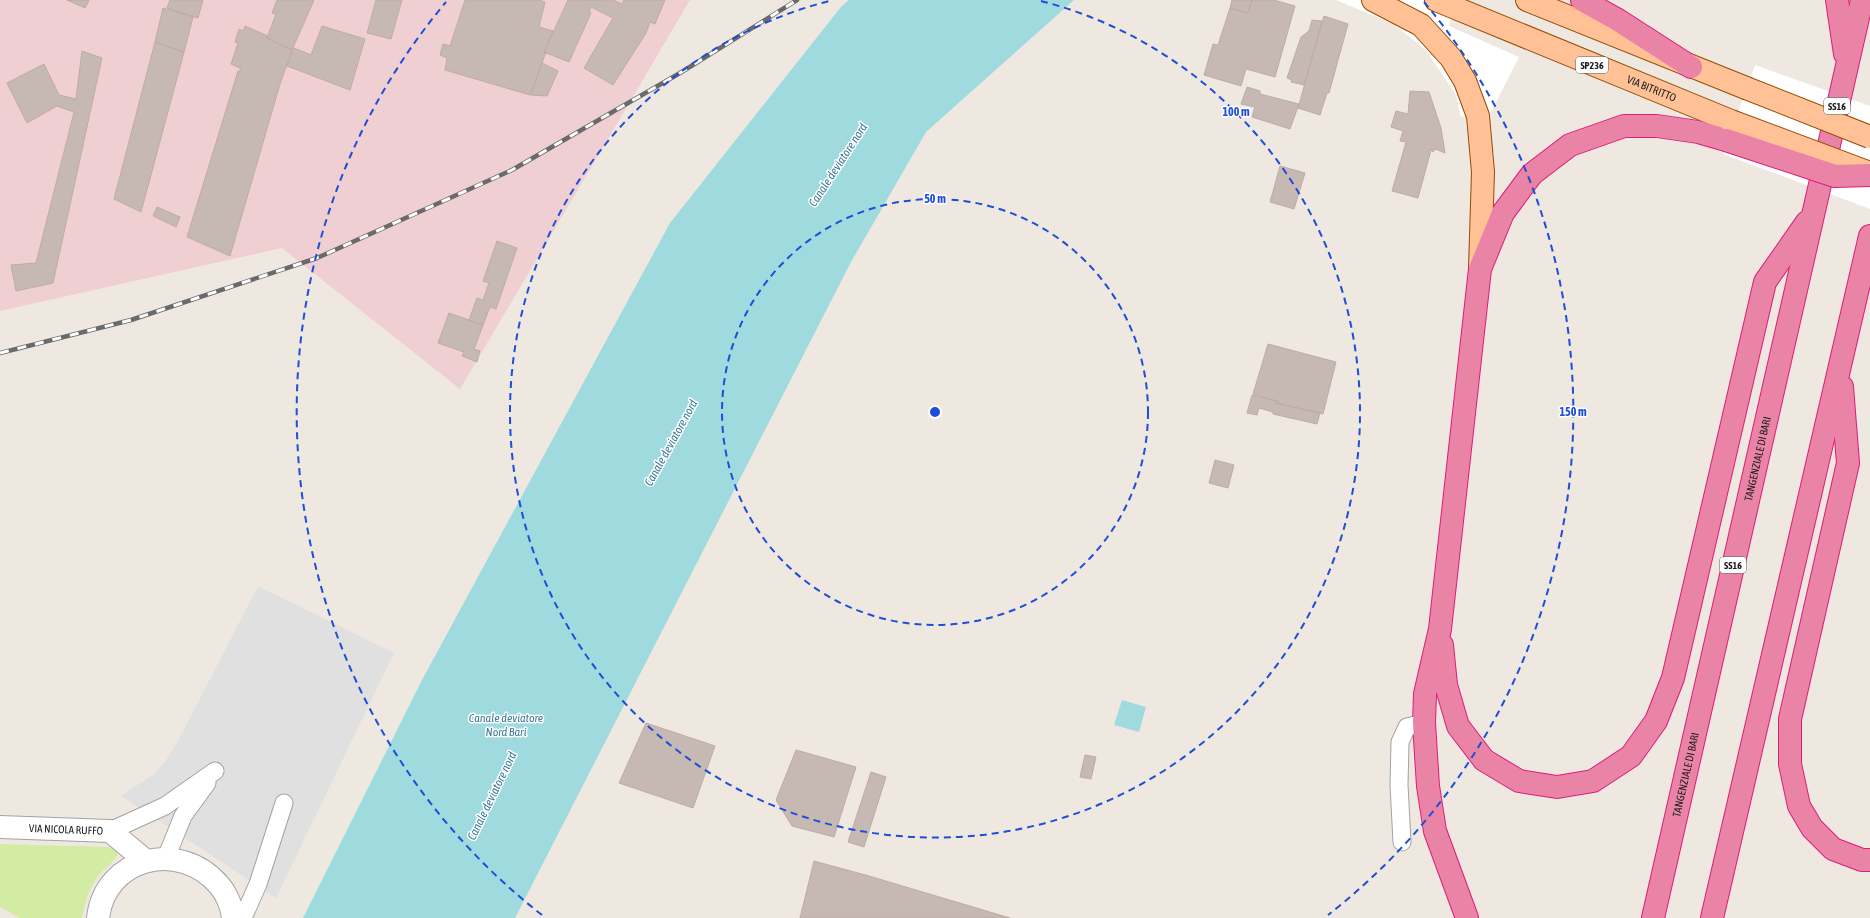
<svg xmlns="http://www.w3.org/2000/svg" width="1870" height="918" font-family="'Asap Condensed',sans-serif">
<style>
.commercial{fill:#f0cfd2}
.grass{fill:#d2eca3}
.parking{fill:#e0e0e0}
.water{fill:#9edade}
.pier{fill:#fff}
.building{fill:#c6b9b4;stroke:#c0aba3}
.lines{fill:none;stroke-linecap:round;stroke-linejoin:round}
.lane-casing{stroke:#a3a3a3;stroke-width:19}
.street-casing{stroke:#a3a3a3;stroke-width:24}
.primary-casing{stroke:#944c00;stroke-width:24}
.highway-casing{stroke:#df1b7c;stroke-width:24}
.lane{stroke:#fff;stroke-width:17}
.street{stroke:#fff;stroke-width:22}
.primary{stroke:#ffc195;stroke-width:22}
.highway{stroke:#ea84a7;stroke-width:22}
.rail-casing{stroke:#6a6a6a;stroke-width:4.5}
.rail{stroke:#fff;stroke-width:3;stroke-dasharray:9;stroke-linecap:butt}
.primary-bridge-casing{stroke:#944c00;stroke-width:24;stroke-linecap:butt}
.highway-bridge-casing{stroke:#df1b7c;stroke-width:24;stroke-linecap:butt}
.primary-bridge{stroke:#ffc195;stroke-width:22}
.highway-bridge{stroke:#ea84a7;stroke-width:22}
.ring{fill:none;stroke:#1d4ed8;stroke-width:2;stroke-dasharray:7 5}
.labels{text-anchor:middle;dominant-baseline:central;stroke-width:3;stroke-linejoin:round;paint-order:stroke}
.shield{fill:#fff;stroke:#606060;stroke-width:1}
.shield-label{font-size:10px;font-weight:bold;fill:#1c1c1c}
.street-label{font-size:11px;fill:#1c1c1c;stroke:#fff}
.water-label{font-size:12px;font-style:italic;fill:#3c7998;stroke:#fff}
.centre{fill:#1d4ed8;stroke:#fff;stroke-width:2}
.ring-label{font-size:12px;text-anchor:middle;font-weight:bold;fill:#1d4ed8;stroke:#fff;stroke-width:3;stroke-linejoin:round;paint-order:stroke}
</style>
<rect width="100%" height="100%" fill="#eee8e1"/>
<path class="commercial" d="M0,0H690L460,389L282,248L0,311Z"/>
<path class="grass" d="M0,844L108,847L115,849L118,854C113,863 106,867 99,875C89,887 85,903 82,918H20L0,907Z"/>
<path class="parking" d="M258,586L394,653L276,898L121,796L154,774L166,760L177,743Z"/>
<path class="water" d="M849,0H1074L926,132L851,262L515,918H303L422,680L670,223L841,7Z
M1122,700L1146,707L1139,732L1114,725Z"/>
<path class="pier" d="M1336,0H1458L1449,26L1519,57L1490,114L1461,117L1456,95L1426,50L1393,24Z
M1755,65L1870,106V209L1723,154Z"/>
<path class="building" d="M67,0H89L85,8Z
M170,0H203L198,18L167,8Z
M277,0H314L292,50L267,38L276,14L272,13Z
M376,0H402L391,39L367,33Z
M465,0H539L545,2L539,27L553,31L544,52H546L530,95L445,70L447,58L440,55L443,44L450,46Z
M568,0H613L622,4L624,0H665L655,24L650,22L646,33L613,85L584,68L613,18L591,7L589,12L591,13L569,62L544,52Z
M1232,0H1252L1248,13L1230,8Z
M1252,0H1274L1295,6L1275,77L1246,69L1241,86L1204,75L1213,44L1218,45L1230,8L1248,13Z
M163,8L193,17L184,52L155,42Z
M1324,16L1348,24L1329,93H1327L1320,115L1298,108Z
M1312,20L1322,21L1304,85L1291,82L1292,80L1287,78L1301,37L1309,31Z
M245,26L268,36L267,38L292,50L280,84L230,256L187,237L238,71L240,72V68L231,64L238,43L235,42L239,29L243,31Z
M322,26L365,39L350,90L287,66L294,48L311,55Z
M155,42L184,52L141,212L114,199Z
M82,51L102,58L53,283L16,291L11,265L36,263L74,112L57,106L27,123L7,83L44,64L59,95L76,99Z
M542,63L558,71L547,96L531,95Z
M1247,87L1260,91V94L1299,104L1290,129L1252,117L1255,107L1241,104Z
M1410,91L1429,92L1441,128L1445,153L1435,149L1433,152L1431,150L1418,198L1392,191L1406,142L1400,141L1403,131L1391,127L1396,111L1408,114Z
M1280,166L1305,173L1294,209L1270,202Z
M157,207L180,217L176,227L153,216Z
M497,241L517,248L496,309L490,307L483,325L469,320L477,298L483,300L489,283L483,281Z
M449,313L483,325L474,349L480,351L477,362L462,356L464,352L438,343Z
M1268,344L1336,362L1323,414L1276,403L1277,401L1253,394Z
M1252,395L1277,401L1276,403L1320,413L1317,424L1273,414V412L1259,408L1257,415L1247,413Z
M1215,460L1234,465L1228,488L1209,483Z
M646,723L715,746L693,808L619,783Z
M796,750L856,767L834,837L792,826L776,800Z
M1085,755L1096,757L1091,779L1080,777Z
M871,772L886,777L864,847L848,842Z
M814,861L869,876L1010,918H800Z"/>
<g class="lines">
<g class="lane-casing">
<path id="lane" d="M110,831L165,806L215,771
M1402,842L1399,785L1400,742L1407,727L1424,723
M166,858L183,816L207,783
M243,918L258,884L284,803"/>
</g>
<g class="street-casing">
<g id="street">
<path id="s1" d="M0,827L110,831L146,861"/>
<path d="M98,918C105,857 180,839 219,885C226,893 232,906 233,918"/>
</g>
</g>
<g class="primary-casing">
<g id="primary">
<path d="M1373,0L1421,25L1451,58L1465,81L1478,116L1483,172L1480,268"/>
<path id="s2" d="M1436,0L1731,121"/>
<path d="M1527,0L1746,88"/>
</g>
</g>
<g class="highway-casing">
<g id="highway">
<path d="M1582,0L1618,20L1691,67"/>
<path d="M1837,0L1845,54"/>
<path d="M1842,387L1848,463L1790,719V764L1799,806L1812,828L1833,849L1862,860H1870"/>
<path d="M1442,645L1446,685L1458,726L1484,760L1519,781L1557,787L1593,781L1631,756L1656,721L1673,678L1765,282L1807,222"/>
<path d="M1467,918L1435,831L1428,786L1424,723L1425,694L1440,629L1480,269L1503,213L1532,174L1570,145L1624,126H1657L1698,132L1726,140"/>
<path id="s3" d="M1653,918L1862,0"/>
<path d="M1712,918L1870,236"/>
</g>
</g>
<use href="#lane" class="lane"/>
<use href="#street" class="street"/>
<use href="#primary" class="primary"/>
<use href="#highway" class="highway"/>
<g class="rail-casing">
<path id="rail" d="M0,353L131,320L317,258L512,170L680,73L797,0"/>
</g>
<use href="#rail" class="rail"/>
<g class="primary-bridge-casing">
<path id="primary-bridge" d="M1746,88L1870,137
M1731,121L1870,173"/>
</g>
<g class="highway-bridge-casing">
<path id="highway-bridge" d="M1726,140L1835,176L1870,175"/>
</g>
<use href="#primary-bridge" class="primary-bridge"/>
<use href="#highway-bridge" class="highway-bridge"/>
</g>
<g class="ring">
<circle cx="935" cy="412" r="213"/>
<path d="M1041 1A425 425 0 1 1 829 1"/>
<path d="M542 915A638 638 0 0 1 446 2M1424 2A638 638 0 0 1 1328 915"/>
</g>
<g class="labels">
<g class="shield">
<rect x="1576" y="57" width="32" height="16" rx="3"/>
<rect x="1824" y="98" width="26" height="16" rx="3"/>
<rect x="1720" y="557" width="26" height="16" rx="3"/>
</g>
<g class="shield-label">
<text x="1592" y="65">SP236</text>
<text x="1837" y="106">SS16</text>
<text x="1733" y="565">SS16</text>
</g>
<g class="street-label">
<text stroke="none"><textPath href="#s2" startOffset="233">VIA BITRITTO</textPath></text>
<text stroke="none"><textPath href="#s3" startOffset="471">TANGENZIALE DI BARI</textPath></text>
<text stroke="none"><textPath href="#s3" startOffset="147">TANGENZIALE DI BARI</textPath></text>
<text stroke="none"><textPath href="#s1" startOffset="66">VIA NICOLA RUFFO</textPath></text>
</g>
<g class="water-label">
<text transform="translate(838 165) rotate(-57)">Canale deviatore nord</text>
<text transform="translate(671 443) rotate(-61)">Canale deviatore nord</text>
<text x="506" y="718">Canale deviatore<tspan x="506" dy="14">Nord Bari</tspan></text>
<text transform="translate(492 796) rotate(-64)">Canale deviatore nord</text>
</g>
</g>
<circle cx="935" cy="412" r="6" class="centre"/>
<g class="ring-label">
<text x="1236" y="116">100 m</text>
<text x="935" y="203">50 m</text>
<text x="1573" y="416">150 m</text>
</g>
</svg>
